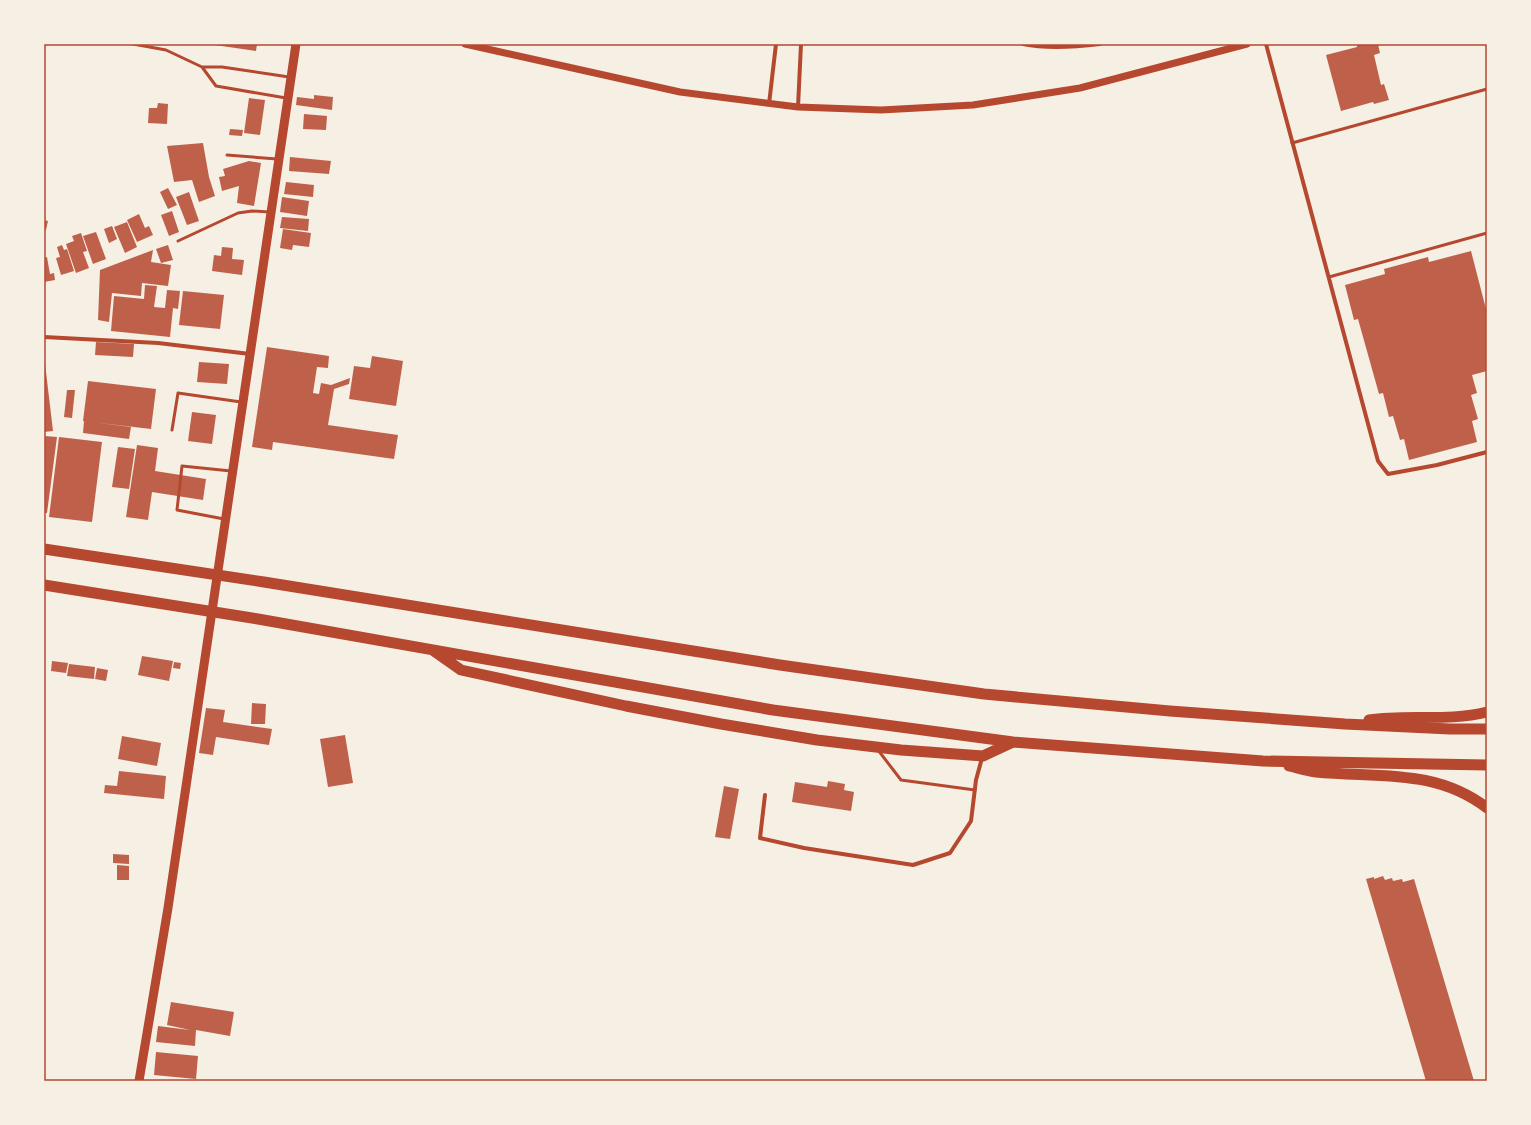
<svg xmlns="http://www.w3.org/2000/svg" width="1531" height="1125" font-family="Montserrat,sans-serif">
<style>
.building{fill:#bf614a}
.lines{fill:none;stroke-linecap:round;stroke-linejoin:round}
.service{stroke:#b5482f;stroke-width:3}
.minor{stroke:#b5482f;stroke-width:4}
.tertiary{stroke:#b5482f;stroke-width:7}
.primary{stroke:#b5482f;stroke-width:9}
.motorway{stroke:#b5482f;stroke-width:11}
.neatline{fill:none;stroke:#b5482f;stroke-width:1.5}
</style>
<rect width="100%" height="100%" fill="#f6efe4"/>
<path class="building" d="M208,44H257L256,51Z
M1357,44H1378L1380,53L1374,55L1381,85L1384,84L1389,100L1374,104L1373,102L1341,111L1326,55L1357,47Z
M314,95L333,97L332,110L296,105L297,97L314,99Z
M249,98L265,100L260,135L244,133Z
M158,103L168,104L167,124L148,123L149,108H157Z
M304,114L327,116L326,130L303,129Z
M230,129L243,130L242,136L229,135Z
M203,143L209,177L215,196L199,202L192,180L174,182L167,146Z
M290,157L331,161L329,174L289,171Z
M249,161L261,163L254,206L237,203L239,186L222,191L219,177L225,176L223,169Z
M286,182L314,185L313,197L284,194Z
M168,188L177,205L168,209L160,192Z
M189,192L199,221L187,225L176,197Z
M282,197L309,201L307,216L280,212Z
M172,211L179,232L169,236L161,215Z
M139,214L145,228L149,226L153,235L137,242L127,220Z
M282,217L309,219L308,231L280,228Z
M44,220L48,221L46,230L44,229Z
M127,222L137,247L125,253L114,227Z
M112,226L117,239L109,243L104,229Z
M283,229L311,233L309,247L293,245L292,250L280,248Z
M96,232L106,259L93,264L83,236Z
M81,233L87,251L83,252L89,268L76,273L66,244L74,241L72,236Z
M62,245L64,250L67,249L74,271L61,275L56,258L60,257L57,247Z
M168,245L173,260L161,263L156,249Z
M222,247L233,248L232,259L244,260L242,275L212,271L214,255L221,256Z
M153,250L151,262L171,265L168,286L142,283L141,296L112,293L109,322L98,320L100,270Z
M1471,251L1487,313V371L1472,375L1477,393L1471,395L1478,419L1472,421L1477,442L1409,460L1404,439L1400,440L1393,416L1389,417L1383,393L1379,394L1358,319L1354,320L1345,285L1385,274L1384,269L1428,257L1429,262Z
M47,257L50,274L54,273L55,280L44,282V258Z
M145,285L157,286L154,307L165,308L167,290L180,291L178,309L173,308L170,337L111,331L114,296L144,299Z
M183,291L224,295L220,329L179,325Z
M96,342L134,344L133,357L95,355Z
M267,347L329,356L328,368L317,367L313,393L319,394L321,383L331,385L350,378L349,384L334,389L328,425L398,435L394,459L273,442L272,450L252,447Z
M44,355L53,431L44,432Z
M372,356L403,361L396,406L349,399L354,366L370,368Z
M199,362L229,364L227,384L197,382Z
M88,381L156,389L151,429L83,421Z
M67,390H75L72,418L64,417Z
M192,412L216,415L212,444L188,441Z
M84,421L131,427L129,439L83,433Z
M45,436L57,437L47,513H44Z
M59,437L102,442L92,522L49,517Z
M137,445L158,448L155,471L206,479L203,500L152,492L148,520L126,517Z
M118,447L135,449L129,489L112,487Z
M142,656L173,661L169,681L138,675Z
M52,661L68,663L66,673L51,671Z
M174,662L181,663L180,669L173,668Z
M69,664L95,667L94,679L67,676Z
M97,668L108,670L106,681L95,679Z
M252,703L266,704L265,724H251Z
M206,708L225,710L223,722L272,729L269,745L216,737L213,755L199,753Z
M345,735L353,783L328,787L320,739Z
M122,736L161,743L157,766L118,759Z
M119,771L166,776L164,799L104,793L105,785L117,786Z
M828,781L845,784L844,790L854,792L851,811L792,802L795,782L827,787Z
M724,786L739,789L730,839L715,837Z
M113,854L129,855V864L113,863Z
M117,865L129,866V880H117Z
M1383,876L1385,880L1392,878L1393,881L1402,879L1403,882L1414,879L1474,1081H1426L1366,879L1374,877V879Z
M171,1002L234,1012L230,1036L196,1030L195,1046L156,1042L158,1026L190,1030L167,1025Z
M156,1052L198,1056L196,1079L154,1075Z"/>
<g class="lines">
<path class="service" d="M133,44L166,50L202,67H222L289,77
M202,67L216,86L286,98
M1292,143L1487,89
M227,155L277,159
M178,241L238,213L252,211L269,212
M1329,277L1487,233
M172,430L178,393L241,402
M224,519L177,510L182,466L231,471
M878,750L901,780L975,790"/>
<path class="minor" d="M1023,44C1047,49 1075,47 1100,44
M1266,44L1378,461L1388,474L1437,465L1487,452
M769,104L776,44
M798,107L801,44
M44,337L158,343L250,354
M765,795L760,838L804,848L913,865L950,853L971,821L976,780L982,758"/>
<path class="tertiary" d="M465,44L680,92L798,107L881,110L973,105L1080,88L1247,44"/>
<path class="primary" d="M139,1081L168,908L296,44"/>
<path class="motorway" d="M44,549L264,582L780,665L984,694L1170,711L1345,724L1450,729H1487
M44,585L258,619L773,710L1013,742L1263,761L1487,765
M434,651L461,670L626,706L721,724L817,740L901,750L983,756L1013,742
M1369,720C1408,714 1447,722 1487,712
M1289,766C1298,768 1307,771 1316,772C1377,778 1435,768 1487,808"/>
</g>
<rect width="1531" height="1125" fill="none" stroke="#f6efe4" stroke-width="90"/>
<rect x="45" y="45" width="1441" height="1035" class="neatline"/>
</svg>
